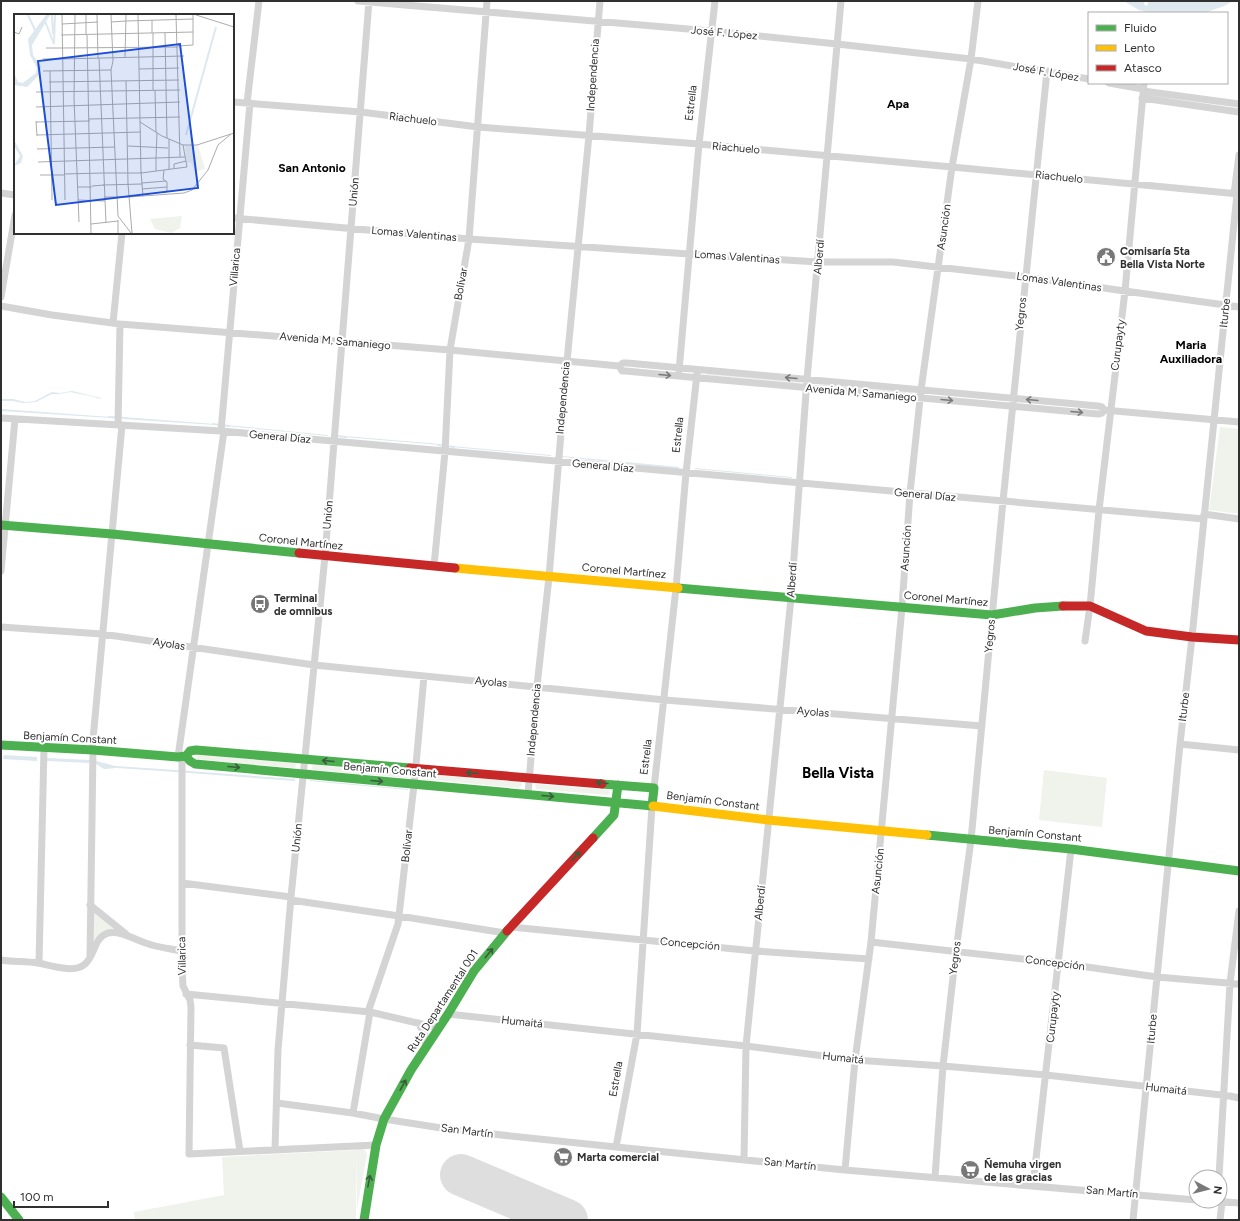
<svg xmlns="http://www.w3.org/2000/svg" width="1240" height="1221" font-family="Figtree,sans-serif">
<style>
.green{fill:#f0f2ec}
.water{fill:#dde8ef}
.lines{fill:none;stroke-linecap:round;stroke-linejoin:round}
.stream{stroke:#dde8ef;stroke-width:2}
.runway{stroke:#dedede;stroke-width:42}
.street{stroke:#d4d4d4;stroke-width:7}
.fast{stroke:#4caf50;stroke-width:9}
.slow{stroke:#ffc107;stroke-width:9}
.jam{stroke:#c62828;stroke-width:9}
.oneway{stroke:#7a7a7a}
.oneway2{stroke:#3a5c3b}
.labels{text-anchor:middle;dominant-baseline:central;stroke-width:4;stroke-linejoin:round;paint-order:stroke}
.street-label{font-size:11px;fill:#303030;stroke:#fff}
.poi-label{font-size:11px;font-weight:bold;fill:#303030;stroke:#fff;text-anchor:start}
.neighbourhood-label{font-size:12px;font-weight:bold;fill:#000;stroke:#fff}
.district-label{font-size:15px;font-weight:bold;fill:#000;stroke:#fff}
.inset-river{fill:none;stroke:#dde8ef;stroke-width:2}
.inset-road{fill:none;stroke:#acacac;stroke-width:1}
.view{fill:#1d4ed8;fill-opacity:0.15;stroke:#1d4ed8;stroke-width:2}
.inset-edge{fill:none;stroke:#303030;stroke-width:2}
</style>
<rect width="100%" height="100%" fill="#fff"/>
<path class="green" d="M707,373L800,382V383L706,375Z
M818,383L911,392L912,393V394L817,386Z
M1220,427L1239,429V514L1209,510Z
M197,754L295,763L296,764L295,768L196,759Z
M313,765L408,773L409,774L407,778L313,770L312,767Z
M1044,770L1107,778L1102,827L1039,820Z
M422,774L521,782L522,785L519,788L423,779L421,777Z
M536,784L609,790L610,793L608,795L537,789L535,786Z
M94,911L119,931L94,943Z
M356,1149H364L367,1154L357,1209Z
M356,1150V1220H135L134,1212L224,1195L222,1157Z"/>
<path class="water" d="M1124,1H1145L1144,4L1146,6L1148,4V1H1233L1224,6L1204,13H1150L1139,10Z
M72,391L101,398V399L90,396L70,392L59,394H52L36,402L23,403L13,401H1V399H13L25,402L35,401L52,392L60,393Z
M1,409L111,417V418L1,411Z
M123,417L215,424V425L123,419Z
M227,425L328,435V436L226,426Z
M344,436L440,444V445L343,437Z
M452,446L551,455V456L452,447Z
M562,456L679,467L678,469L562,457Z
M695,468L792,477V478L695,469Z
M4,755L37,757V761L3,759Z
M47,758L90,760L89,763L47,761Z
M96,761L115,766L176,770V772L117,768L104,769L96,764Z
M189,771L295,779V781L189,773Z
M309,780L408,789V790L309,781Z"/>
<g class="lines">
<path class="stream" d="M109,417L125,418
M213,424L229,426
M337,436L346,437
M438,445L454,447
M174,771L191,772"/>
<path class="runway" d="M461,1175L567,1220"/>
<path class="street" d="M358,1L712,31L837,44L971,59L1089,79
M1109,83L1143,89
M1143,91L1239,104
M1142,98L1239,112
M233,102L361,112L478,127L699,144L952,167L1239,194
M247,103L259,1
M1,193L15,195
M1234,194L1239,155
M233,218L469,239L689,254L818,262H893L1025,277L1239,307
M1,297L15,215
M1,306L52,315L120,324L450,350L619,366L623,363H627L1098,406L1102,407L1104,410L1239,422
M113,323L122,233
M619,366L622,371H626L678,376L1098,414L1102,413L1104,410
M679,371L699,144L715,1
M1,418L221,431L1204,519
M118,425L120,324
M221,431L250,103
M1204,514L1239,519
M434,566L445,452L450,350L469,239L487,1
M1,571L15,419
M1090,606L1099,510L1125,291L1144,83
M1,627L102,634L314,665L665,700L982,726
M1085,641L1089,613
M1180,744L1239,750
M92,750L122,425
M182,756V969L183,986L190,1000L191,1007L189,1154L376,1145
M178,757L224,431
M654,788L676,588L686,473L697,374
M528,794L537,686L549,577L567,361L589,135L600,1
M182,883L291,897
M291,900L399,916L505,933
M90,905L126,934
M511,927L755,951L869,959
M871,942L1059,963L1157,977L1239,984
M90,957L93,750
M1,960C13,962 25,961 38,963C49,965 75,974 85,964C95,956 94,937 108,933C122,930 138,942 152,945C162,948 172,949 182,951
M39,963L44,748
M186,994L370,1012L439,1028
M368,1012L398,924L415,776L424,676
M448,1014L746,1046L855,1060L943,1066L1046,1075L1230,1096L1239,1098
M418,1023L425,1034L426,1046
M190,1045L224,1048L240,1151
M277,1103L353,1113L384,1119L454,1130L616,1147L845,1170L1196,1200
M353,1113L370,1012
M616,1147L637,1034L652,806
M275,1149L278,1050L291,897L325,556L369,1
M744,1159L746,1046L791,598L807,379L841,1
M845,1170L855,1060L871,942L902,607L910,493L921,390L952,167L971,59L978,1
M935,1177L943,1066L956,951L971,840L1003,501L1047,71
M1219,1177L1230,983L1239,911
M1033,1185L1071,849
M1214,1201L1239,1203
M1133,1220L1180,744L1192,637L1237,194
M1220,1220L1222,1202"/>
<path class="fast" d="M1,525L112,534L299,553
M678,588L992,615L1035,608L1063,606
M1,745L93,750L178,757L186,756L190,751L196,750L410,768
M186,756L190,761L195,764L653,806
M602,784L654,788L652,806
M927,835L1071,849L1239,871
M593,838L614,815L618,785
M1,1197L19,1220
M364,1220L376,1145L384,1119L411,1070L448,1014L474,971L507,931"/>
<path class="slow" d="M455,568L678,588
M653,806L768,820L927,835"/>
<path class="jam" d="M299,553L455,568
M1063,606H1090L1146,631L1192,637L1239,640
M410,768L602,784
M507,931L593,838"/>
</g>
<defs><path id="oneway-shaft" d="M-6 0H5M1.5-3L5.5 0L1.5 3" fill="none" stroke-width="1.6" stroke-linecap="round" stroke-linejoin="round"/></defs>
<g class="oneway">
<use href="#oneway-shaft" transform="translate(665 375) rotate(5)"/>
<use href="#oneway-shaft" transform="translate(791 378) rotate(-175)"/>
<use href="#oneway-shaft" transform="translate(947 400) rotate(5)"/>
<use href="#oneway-shaft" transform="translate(1032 400) rotate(-175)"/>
<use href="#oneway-shaft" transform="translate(1077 412) rotate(5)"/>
</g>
<g class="oneway2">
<use href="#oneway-shaft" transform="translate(328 761) rotate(-175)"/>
<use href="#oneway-shaft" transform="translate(234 767) rotate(5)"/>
<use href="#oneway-shaft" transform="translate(472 773) rotate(-175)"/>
<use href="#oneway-shaft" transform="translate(377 781) rotate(5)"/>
<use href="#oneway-shaft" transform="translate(602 783) rotate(-175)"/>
<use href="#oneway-shaft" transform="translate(548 796) rotate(5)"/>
<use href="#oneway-shaft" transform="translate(576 856) rotate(-47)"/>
<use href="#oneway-shaft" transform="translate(489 953) rotate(-51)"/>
<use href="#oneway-shaft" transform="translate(403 1085) rotate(-61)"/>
<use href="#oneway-shaft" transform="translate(369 1181) rotate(-79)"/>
</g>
<defs>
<g id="civic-disc" transform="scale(1)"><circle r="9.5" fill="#787878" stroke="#fff"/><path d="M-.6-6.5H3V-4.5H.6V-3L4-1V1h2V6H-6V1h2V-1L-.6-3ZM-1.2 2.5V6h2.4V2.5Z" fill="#fff"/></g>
<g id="bus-disc" transform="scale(1)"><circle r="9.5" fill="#787878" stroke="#fff"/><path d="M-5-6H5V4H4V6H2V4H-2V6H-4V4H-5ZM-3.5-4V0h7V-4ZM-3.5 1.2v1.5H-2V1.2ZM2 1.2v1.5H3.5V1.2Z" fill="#fff"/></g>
<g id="supermarket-disc" transform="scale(1)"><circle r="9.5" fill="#787878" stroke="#fff"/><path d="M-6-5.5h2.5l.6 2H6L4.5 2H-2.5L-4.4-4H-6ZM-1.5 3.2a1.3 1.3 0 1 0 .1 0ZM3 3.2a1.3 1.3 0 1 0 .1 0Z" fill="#fff"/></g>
</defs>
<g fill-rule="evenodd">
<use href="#civic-disc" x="1106" y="257"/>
<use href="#bus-disc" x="260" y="604"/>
<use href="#supermarket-disc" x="563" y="1157"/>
<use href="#supermarket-disc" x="970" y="1170"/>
</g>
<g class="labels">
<g class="street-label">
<text transform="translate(724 33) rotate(5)">José F. López</text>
<text transform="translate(1046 72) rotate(10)">José F. López</text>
<text transform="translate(593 75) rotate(-86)">Independencia</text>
<text transform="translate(691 103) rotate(-83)">Estrella</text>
<text transform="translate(413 119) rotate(7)">Riachuelo</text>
<text transform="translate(736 148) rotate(5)">Riachuelo</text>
<text transform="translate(1059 177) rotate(6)">Riachuelo</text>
<text transform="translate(354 192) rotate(-85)">Unión</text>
<text transform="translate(944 227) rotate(-82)">Asunción</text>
<text transform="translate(414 234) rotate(5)">Lomas Valentinas</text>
<text transform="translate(737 257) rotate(4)">Lomas Valentinas</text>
<text transform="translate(819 257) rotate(-85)">Alberdí</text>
<text transform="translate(235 267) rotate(-85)">Villarica</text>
<text transform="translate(1059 282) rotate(8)">Lomas Valentinas</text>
<text transform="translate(461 284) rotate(-80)">Bolívar</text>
<text transform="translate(1225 313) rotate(-84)">Iturbe</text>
<text transform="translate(1021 314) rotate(-84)">Yegros</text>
<text transform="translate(335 341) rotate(5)">Avenida M. Samaniego</text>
<text transform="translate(1118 345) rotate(-83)">Curupayty</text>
<text transform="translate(861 393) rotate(5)">Avenida M. Samaniego</text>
<text transform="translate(563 398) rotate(-85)">Independencia</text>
<text transform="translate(678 435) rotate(-84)">Estrella</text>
<text transform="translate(280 437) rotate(5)">General Díaz</text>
<text transform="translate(603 466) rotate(5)">General Díaz</text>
<text transform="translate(925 495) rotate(5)">General Díaz</text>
<text transform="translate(328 515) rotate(-85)">Unión</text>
<text transform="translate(301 542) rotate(6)">Coronel Martínez</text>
<text transform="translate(906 548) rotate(-86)">Asunción</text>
<text transform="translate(624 571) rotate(5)">Coronel Martínez</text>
<text transform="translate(792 580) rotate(-86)">Alberdí</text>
<text transform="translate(946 599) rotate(5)">Coronel Martínez</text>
<text transform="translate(990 636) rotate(-85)">Yegros</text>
<text transform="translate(169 644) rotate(9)">Ayolas</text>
<text transform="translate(491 682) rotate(5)">Ayolas</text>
<text transform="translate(1184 707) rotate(-83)">Iturbe</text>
<text transform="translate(813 712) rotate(5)">Ayolas</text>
<text transform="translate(534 720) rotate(-85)">Independencia</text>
<text transform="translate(70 738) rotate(3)">Benjamín Constant</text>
<text transform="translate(646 757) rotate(-83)">Estrella</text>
<text transform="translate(390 770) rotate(5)">Benjamín Constant</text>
<text transform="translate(713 801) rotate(7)">Benjamín Constant</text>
<text transform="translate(1035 834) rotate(5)">Benjamín Constant</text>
<text transform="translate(297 838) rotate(-84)">Unión</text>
<text transform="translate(407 846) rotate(-84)">Bolívar</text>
<text transform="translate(878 871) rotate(-84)">Asunción</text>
<text transform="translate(760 903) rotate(-84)">Alberdí</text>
<text transform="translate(690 944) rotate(5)">Concepción</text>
<text transform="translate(182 956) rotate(-91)">Villarica</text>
<text transform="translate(955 958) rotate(-83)">Yegros</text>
<text transform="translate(1055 963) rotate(7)">Concepción</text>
<text transform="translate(443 1001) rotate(-57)">Ruta Departamental 001</text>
<text transform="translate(1053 1017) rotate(-84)">Curupayty</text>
<text transform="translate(522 1022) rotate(6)">Humaitá</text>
<text transform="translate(1152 1029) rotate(-85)">Iturbe</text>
<text transform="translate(843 1058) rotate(6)">Humaitá</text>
<text transform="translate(616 1079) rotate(-80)">Estrella</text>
<text transform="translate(1166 1089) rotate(7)">Humaitá</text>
<text transform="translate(467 1131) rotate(7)">San Martín</text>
<text transform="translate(790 1164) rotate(6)">San Martín</text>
<text transform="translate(1112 1192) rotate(5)">San Martín</text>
</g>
<g class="poi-label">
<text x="1120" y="251">Comisaría 5ta<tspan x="1120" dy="13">Bella Vista Norte</tspan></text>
<text x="274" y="598">Terminal<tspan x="274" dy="13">de omnibus</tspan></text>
<text x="577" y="1157">Marta comercial</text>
<text x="984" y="1164">Ñemuha virgen<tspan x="984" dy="13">de las gracias</tspan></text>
</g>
<g class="neighbourhood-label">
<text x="898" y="104">Apa</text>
<text x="312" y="168">San Antonio</text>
<text x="1191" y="345">Maria<tspan x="1191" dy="14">Auxiliadora</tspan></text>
</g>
<g class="district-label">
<text x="838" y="773">Bella Vista</text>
</g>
</g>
<g transform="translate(14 14)">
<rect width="220" height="220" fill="#fff"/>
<path d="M184,131L191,155L181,158L177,148L173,149L171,132ZM168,202L166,214L157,219L141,215L136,205Z" fill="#f0f2ec"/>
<path d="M32,1H36L18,31L19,41L27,52L26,60L13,73L0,71V59L4,68L9,69L22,59L23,54L16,41L14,25ZM0,126L9,142L7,149L0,152L6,142L0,132Z" fill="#dde8ef"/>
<path class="inset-river" d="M14,1L21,16M38,1L39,20M31,7L40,30L41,1M172,121L202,13"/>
<path class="inset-road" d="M48,1L51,186M61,1L60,84L65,208M72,1V21M83,1L84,44M97,1L99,47L97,56L104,202L117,219M124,1L127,159M162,1L166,143M182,1L220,13M138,6V19M112,7L179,5M97,8L112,7M48,10L84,8M0,18L5,20L8,13M139,19V76M151,19L153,124M47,21L179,18M73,21L77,219M164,32L179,31V1M32,34H47M47,34L164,33M111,43L112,1M85,44L92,209M29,45H47M47,45L170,42M125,55L165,54M29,57L97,56M36,57L38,186M112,67L114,170L118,219M35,68L165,66M141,76L142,118M22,78L166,76M22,93L166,88M75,105L166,103M22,107L23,122M22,108L76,107M126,108L148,122L169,131H183L220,119M23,121L127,118M114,132L154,134M23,135L101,133M142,144L143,119M24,148L171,143M160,154V150L172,147M155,155V125M142,157V144M127,158L129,182M89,159H127M127,159L173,153L169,131M50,160L89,159M26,161H50M128,169L152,167M89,171L128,170M78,172L90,171M64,173H78M128,175L153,173M150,179L153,177V168L149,165L150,156M90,183H115M115,183L170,179L178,176L194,156L204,131L217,120M64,186L91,187M104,206V219M77,210L104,207"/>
<path class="view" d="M166,30L184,174L42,191L24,47Z"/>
<rect width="220" height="220" class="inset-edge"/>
</g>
<rect width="1240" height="1221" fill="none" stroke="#303030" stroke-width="4"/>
<rect x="1088" y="12" width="140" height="72" fill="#ffffff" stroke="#acacac"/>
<rect x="1096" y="25" width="20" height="6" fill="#4caf50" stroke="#acacac"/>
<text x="1124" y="32" font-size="12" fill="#303030">Fluido</text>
<rect x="1096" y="45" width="20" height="6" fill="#ffc107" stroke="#acacac"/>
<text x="1124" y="52" font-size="12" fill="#303030">Lento</text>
<rect x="1096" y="65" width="20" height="6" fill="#c62828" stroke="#acacac"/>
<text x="1124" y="72" font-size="12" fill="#303030">Atasco</text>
<g transform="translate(1208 1189) rotate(97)"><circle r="19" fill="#ffffff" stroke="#acacac"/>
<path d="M0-3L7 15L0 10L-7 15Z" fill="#787878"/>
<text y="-6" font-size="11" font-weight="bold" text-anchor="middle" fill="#303030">N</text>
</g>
<path d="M14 1201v6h94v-6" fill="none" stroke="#303030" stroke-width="2"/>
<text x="20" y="1201" font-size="12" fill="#303030" stroke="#ffffff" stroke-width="3" paint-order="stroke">100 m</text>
</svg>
